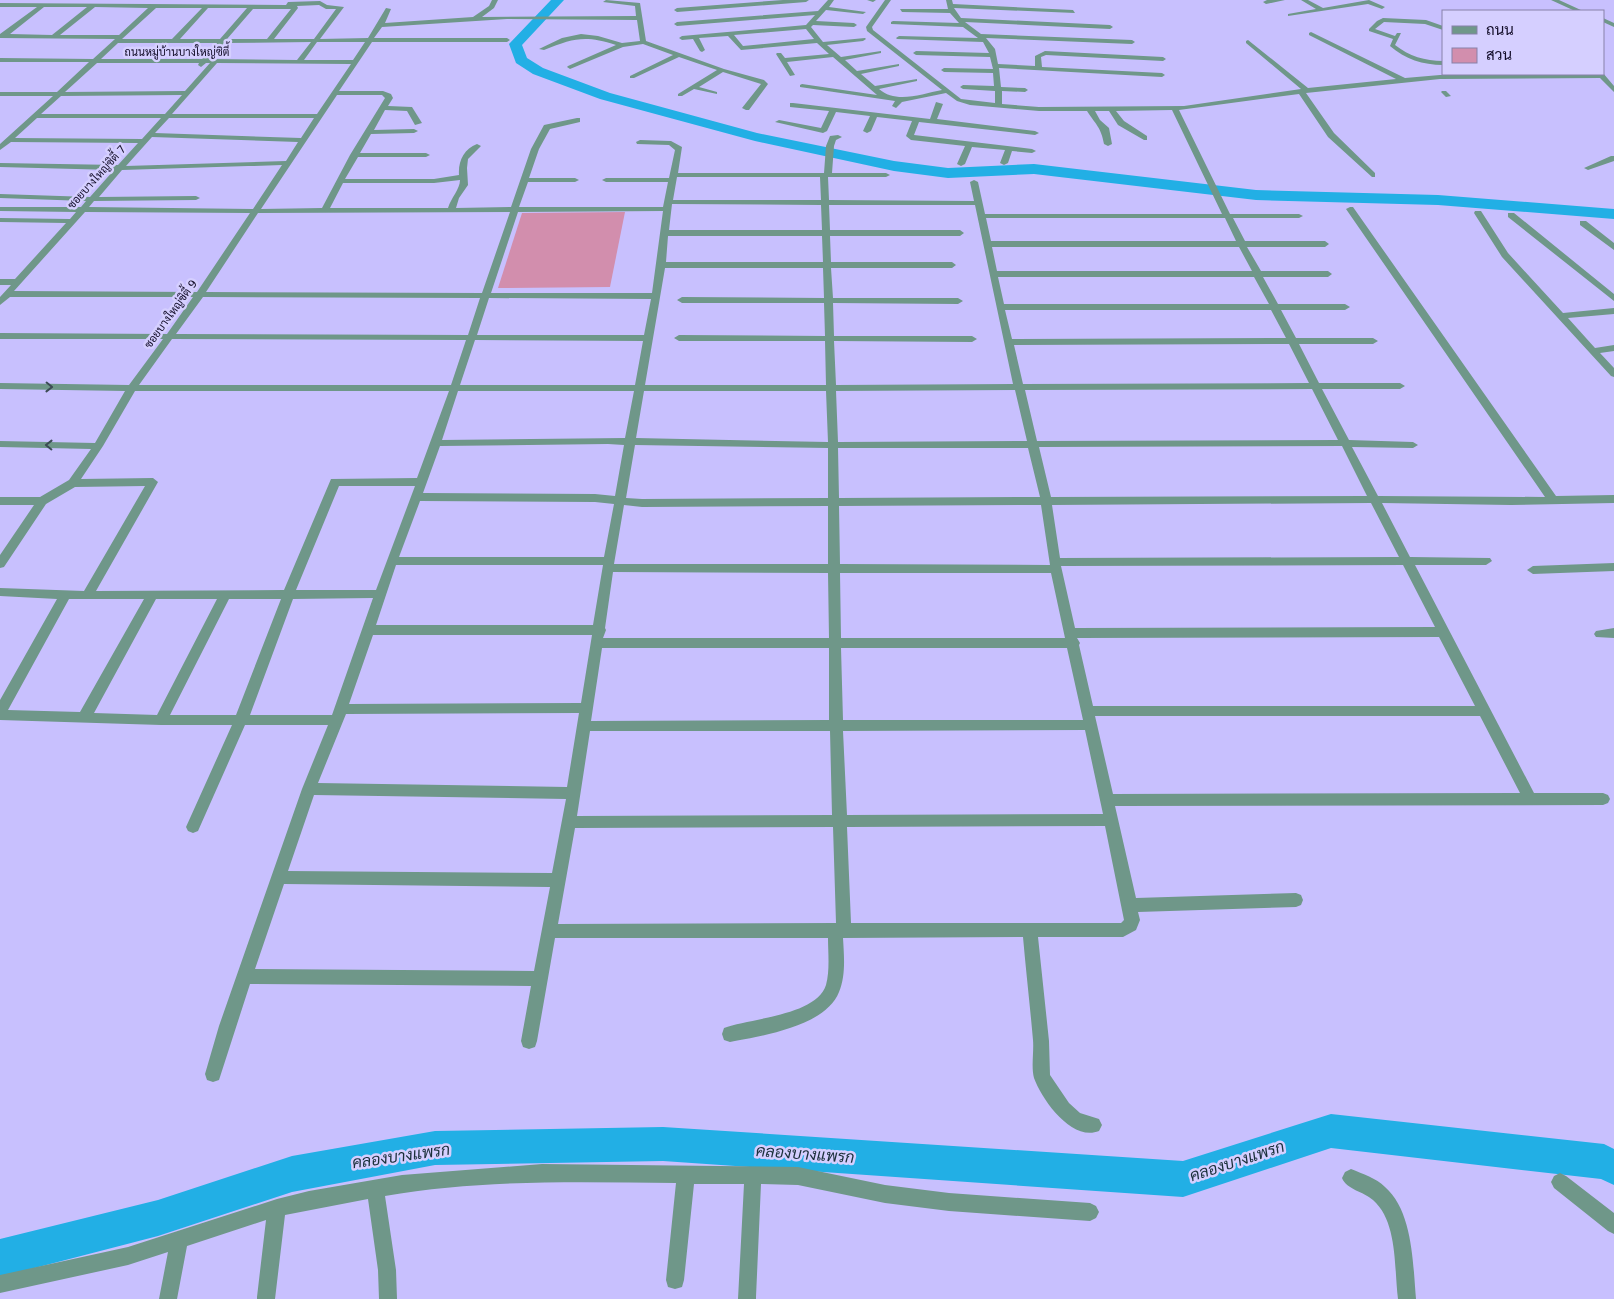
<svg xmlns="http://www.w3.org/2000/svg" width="1614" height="1299" font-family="'DejaVu Sans',Sarabun,sans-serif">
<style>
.green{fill:#d28ead}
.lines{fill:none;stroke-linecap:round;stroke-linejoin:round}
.river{fill:#22afe5;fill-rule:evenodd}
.minor{fill:#6f9789;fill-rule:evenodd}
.oneway{stroke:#3c4b54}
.labels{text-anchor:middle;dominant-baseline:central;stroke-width:5;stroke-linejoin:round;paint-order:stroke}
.far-street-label{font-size:11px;fill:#120c28;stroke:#d5cfff}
.near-water-label{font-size:16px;font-style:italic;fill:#1b303b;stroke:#d5cfff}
</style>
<rect width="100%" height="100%" fill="#c8c0fe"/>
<path class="green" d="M625,212L610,287L498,288L522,213Z"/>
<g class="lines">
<path class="river" d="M551,0H564L522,45L527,58L543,68L610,93L757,133L894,161L948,168L1034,164L1256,190L1438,195L1614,209V219L1438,205L1256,200L1034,174L948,178L894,171L755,141L600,99L533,74L516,63L509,44Z
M1331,1114L1604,1144L1614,1149V1185L1601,1179L1331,1148L1183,1197L663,1161L435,1165L292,1192L158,1236L0,1277V1239L158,1200L292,1156L435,1131L663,1127L1183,1161Z"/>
<path class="minor" d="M492,0H498L494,8L482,17L636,16L635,6L603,2L606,0L640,3L646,41L724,69L764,80L768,84L749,110H746L742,108L761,84L723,72L699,87L717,92V94L694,89L682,96H678V94L717,70L679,57L634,78H630V76L673,55L643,44L623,47L570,69L567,67L568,66L616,45C585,35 574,38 544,50L539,49L562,38L581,34L598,36L622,43L640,41L637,20L507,19L382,27L374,38H507L510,40L507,42H372L339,91H383L391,94L393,98L388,106L412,107L422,123L415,125L407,111L385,110L374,130L414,129L418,131L414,133L371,134L360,153H426L430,155L426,157H358L345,179H434L459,175C458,161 464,149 477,144L481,146L468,159L467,168L468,185L459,198L456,208L511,207L531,149L544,125L577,118H580V122L550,129L539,149L529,178H575L579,180L575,182H528L519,207H663L668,182H606L602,180L606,178H669L675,150L669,145L637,144L636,142L640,140L671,141L682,147L678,173H824L826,146L830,136L838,135L842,137L836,140L834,146L832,173H886L890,175L886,177H828L829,200L974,201L970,182L974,180L978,182L985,214H1222L1172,110L1116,111L1124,121L1147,136V140H1144L1118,125L1109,111H1095L1100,120L1109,128L1112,144L1108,146L1104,144C1101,127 1096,125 1087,111H1039L970,105L957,101L946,93L902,102L896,108L892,106L895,101L800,87V85L802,84L877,95L833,57L787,62L795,75L790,76L776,54L777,53H781L785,58L829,54L817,43L741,50L728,36L699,38L705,50L702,52L700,51L693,39L682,40L679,38L682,36L806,25L815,15L677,26L674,24L677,22L818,11L828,0H834L829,7L866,12L863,14L826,10L816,21L854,23L857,25L854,27L813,25L811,27L823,42L865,38L866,39L863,41L827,45L841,57L881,51V53L845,60L857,71L899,64V66L861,74L875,86L917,79V81L879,89C896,104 921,94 942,90L867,31L866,27L885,0H891L872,27L873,30L961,99L995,103V91L963,89L960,87L963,85L994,86L993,73L944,72L941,70L944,68L993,69L990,57L916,55L913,53L916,51L989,53L983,42L897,39L896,38L899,36L978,38L963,27L891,24V22L893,21L959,23L950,13L902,12L900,9H948L946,0H952L953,4L1073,10L1075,13L954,8L961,18L1110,25L1113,27L1110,29L965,22L981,34L1132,40L1135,42L1132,44L986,38L995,49L998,64L1035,66V56L1045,51L1163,57L1166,59L1163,61L1046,55L1041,57L1042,67L1162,73L1165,75L1162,77L999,68L1001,87L1025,88L1028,90L1025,92L1002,91V104L1039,107L1184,106L1301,89L1246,43V41L1248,40L1308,88L1396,79L1309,35V33L1311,32L1405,78L1440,75L1603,73L1614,86V92L1600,78L1440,79L1306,93L1334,133L1375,173V177H1372L1328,137L1299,94L1179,110L1230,214H1299L1303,216L1299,218H1233L1245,241H1325L1329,244L1325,247H1247L1261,271H1328L1332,274L1328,277H1263L1278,304H1345L1350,307L1345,310H1281L1296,338H1373L1378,341L1373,344H1299L1319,383H1400L1405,386L1400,389H1322L1349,440L1413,442L1418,445L1413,448L1352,447L1378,496L1545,497L1346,209L1350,207H1353L1556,496L1614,495V503L1511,505L1382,503L1410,557L1490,558L1492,561L1486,565H1415L1534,793H1603L1608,795L1610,799L1608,803L1603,805L1115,806L1136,898L1296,893L1301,895L1303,900L1301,905L1296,907L1138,912L1140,920L1136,930L1123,937H1038L1049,1041L1050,1075L1069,1103L1080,1113L1099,1119L1102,1125L1099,1131C1072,1142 1042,1100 1034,1078C1031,1067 1034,1052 1033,1040C1030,1006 1026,971 1023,937L843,938C844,956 846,975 839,992C826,1026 762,1036 730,1042L724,1040L722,1034L724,1028C750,1018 816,1016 826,985C830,970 828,953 828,938H555L537,1041L535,1047L529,1049L523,1047L521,1041L531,986L250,984L219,1080L213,1082L207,1080L205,1074L219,1026L302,789L328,725H245L198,831L193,833L188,831L186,827L232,725H161L0,720V700L57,599L0,596V588L84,591L145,486L75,487L46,504L4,567L0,568V555L34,505H0V497H40L69,480L91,449L0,447V441L95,443L125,391L0,389V383L129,385L163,339H0V333L167,334L193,297H10L0,305V297L11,285H0V279H15L66,223L0,222V218L70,219L76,212L0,211V207H81L86,201L0,198V194L90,197L114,170L0,167V163L118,165L138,143L11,142L0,150V144L53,96H0V92H57L89,62H0V58L93,59L115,39L0,38V34L37,7H0V3L286,5L288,2L320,1L327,5L344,7L320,39L368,38L386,8L391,9L385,23L473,17L489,6ZM319,5L326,9H336L314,39H274L298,8L297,6ZM44,7H87L52,35L10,34ZM95,7L148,8L119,35H60ZM156,8H202L172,39H122ZM208,8H247L220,39H180ZM253,9H291L267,39H227ZM806,29L814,39L743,46L734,35ZM311,42L297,60L210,59L224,43ZM317,42H365L353,60H304ZM118,43H217L202,59H101ZM97,63H199L198,65L201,67L206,63H210L185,91L65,92ZM217,63L351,64L317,114H172ZM182,95L165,114H41L61,96ZM337,95H382L385,98L350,155L322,208L261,209ZM37,118H161L142,139L15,138ZM169,118H314L301,138L155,133ZM152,137L298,142L286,161L126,166ZM282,165L253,209L89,207L94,201L196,200L200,198L196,196L99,197L122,170ZM677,177H820L821,200H673ZM460,180C460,189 451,198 448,208H330L343,183H434ZM672,204L821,205L822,230H669ZM829,205H975L1013,384L836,385L834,341L972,342L977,339L972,336H834L833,303L958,304L963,301L958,298H833L831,268H952L956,265L952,262H831L830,236H960L964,233L960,230H830ZM663,211L652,293H491L518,212ZM85,212L250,213L197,292L14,291ZM510,212L482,293L206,292L258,213ZM986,218H1225L1236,241H991ZM668,236H822L823,262H666ZM992,247H1239L1252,271H997ZM665,268H823L824,298L682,297L677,300L682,303H824L825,336L679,335L674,338L679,341H825L826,385H645ZM998,277H1254L1269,304H1004ZM203,297L480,298L468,335L176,334ZM489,298L651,299L644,335H477ZM1005,310H1271L1286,338L1012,339ZM172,339L466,340L451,385H139ZM475,340L643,341L635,385H460ZM1289,344L1309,383L1023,384L1014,345ZM1312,389L1338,440L1037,441L1025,390ZM1015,390L1027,441L838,442L836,391ZM135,391H449L417,478L331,479L284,590L96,591L158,482L153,478L81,479L103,446ZM458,391H634L625,438L442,440ZM644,391H826L828,442L636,438ZM608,444L624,445L615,496L595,494L423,493L440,446ZM635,445L828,448V498L642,499L626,498ZM1342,446L1367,496L1051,497L1039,447ZM838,448H1028L1040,497L839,498ZM339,486H415L376,590H296ZM420,501L595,502L614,504L604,557H399ZM1371,503L1399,557L1060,558L1052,505ZM624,505L642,507L828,506V564H614ZM1041,505L1050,565L840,564L839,506ZM396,565H603L593,625H376ZM1403,565L1435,627L1075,628L1061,566ZM613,572L828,573L829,638H603L606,630L605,628ZM840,573H1051L1065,638H841ZM373,598L332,715H250L293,599ZM69,599H144L80,712L8,710ZM156,599H217L157,715L94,713ZM229,599H281L236,715H170ZM373,635H592L581,703L349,704ZM1439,637L1475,706H1093L1079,645L1080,643L1077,638ZM602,648H829V720L591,721ZM841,648H1067L1083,720H843ZM579,713L567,787L318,783L346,714ZM1095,716H1480L1520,793L1113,794ZM1085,730L1103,814L847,815L843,731ZM590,731H830L832,815L577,816ZM314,795L566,799L552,873L288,871ZM1105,826L1124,920L1121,923H851L847,827ZM833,827L836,923L558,924L575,828ZM284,884L550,887L534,971L255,969Z
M783,0H809L806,2L677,12L674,10L677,8Z
M867,0H876L873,2Z
M1267,0H1285L1266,4L1263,2Z
M1301,0H1308L1323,8L1369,0L1385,7L1382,9L1368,4L1288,16V14L1316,9Z
M1551,0H1559L1583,11H1575Z
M1383,18L1426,20L1443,26V30L1425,24L1384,22L1375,29L1395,36L1397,33H1401L1395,45C1409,56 1425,61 1443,61V65C1423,65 1405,59 1390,46L1393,39L1369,31V29L1377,21Z
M1603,18L1614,23V27L1603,22Z
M1442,91H1446L1451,96L1446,97L1441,92Z
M936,102L943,104L937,119L1035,131L1039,133L1035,135L919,122L914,135L1032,149L1036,151L1032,153L1012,151L1008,163L1004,165L1000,163L1005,150L972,147L965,164L961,166L957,164L965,146L911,140L906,136L912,121L877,117L871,131L867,133L863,131L870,116L836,112L827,131L823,133L775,122L779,120L821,128L829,111L790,107V103H793L930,119Z
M1611,156H1614V161L1588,170L1584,168Z
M1475,211H1481L1508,253L1563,313L1614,308V314L1568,318L1595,348L1614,345V351L1600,353L1614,368V377L1611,376L1502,257L1474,213Z
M1508,213H1514L1614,294V301L1508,217Z
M1580,221H1586L1614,243V250L1580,225Z
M1614,563V571L1533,574L1527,570L1533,566Z
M1614,628V638L1596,637L1594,634L1596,631Z
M542,1164L798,1167L885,1185L949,1193L1090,1203L1096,1206L1099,1212L1096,1218L1090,1221L949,1211L885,1203L798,1185L761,1184L756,1297V1299H738L744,1184H694L684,1280L682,1287L675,1289L668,1287L666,1280L676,1183C579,1182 481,1179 385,1196L396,1270L397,1299H379L378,1270L368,1199L285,1215L275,1299H257V1297L266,1220L187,1246L177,1299H159L168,1252L128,1265L0,1293V1275L128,1247L277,1199L309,1191L402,1175Z
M1351,1169C1363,1174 1376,1178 1385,1187C1413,1211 1413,1265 1416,1299H1398C1394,1268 1398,1222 1373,1200C1363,1191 1347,1190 1342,1178L1345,1172Z
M1560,1173L1566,1176L1614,1213V1234L1608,1231L1554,1188L1551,1182L1554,1176Z"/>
</g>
<defs><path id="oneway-chevron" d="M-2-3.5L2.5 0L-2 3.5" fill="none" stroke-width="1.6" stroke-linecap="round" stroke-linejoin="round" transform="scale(1.25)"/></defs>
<g class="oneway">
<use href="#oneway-chevron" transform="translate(49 387) rotate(1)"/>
<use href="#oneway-chevron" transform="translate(49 445) rotate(-179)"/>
</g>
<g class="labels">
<g class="far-street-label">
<text x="177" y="52">ถนนหมู่บ้านบางใหญ่ซิตี้</text>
<text transform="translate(97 177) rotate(-48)">ซอยบางใหญ่ซิตี้ 7</text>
<text transform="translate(171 314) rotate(-54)">ซอยบางใหญ่ซิตี้ 9</text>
</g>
<g class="near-water-label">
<text transform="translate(805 1154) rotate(4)">คลองบางแพรก</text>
<text transform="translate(401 1156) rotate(-8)">คลองบางแพรก</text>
<text transform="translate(1237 1161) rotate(-18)">คลองบางแพรก</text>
</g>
</g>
<rect x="1442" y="10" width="162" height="65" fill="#d5cfff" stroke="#8781a9"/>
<rect x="1452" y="26" width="25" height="8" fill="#6f9789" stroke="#8781a9"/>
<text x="1486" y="35" font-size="15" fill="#120c28">ถนน</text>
<rect x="1452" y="48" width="25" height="15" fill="#d28ead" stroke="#8781a9"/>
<text x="1486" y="60" font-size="15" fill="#120c28">สวน</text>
</svg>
